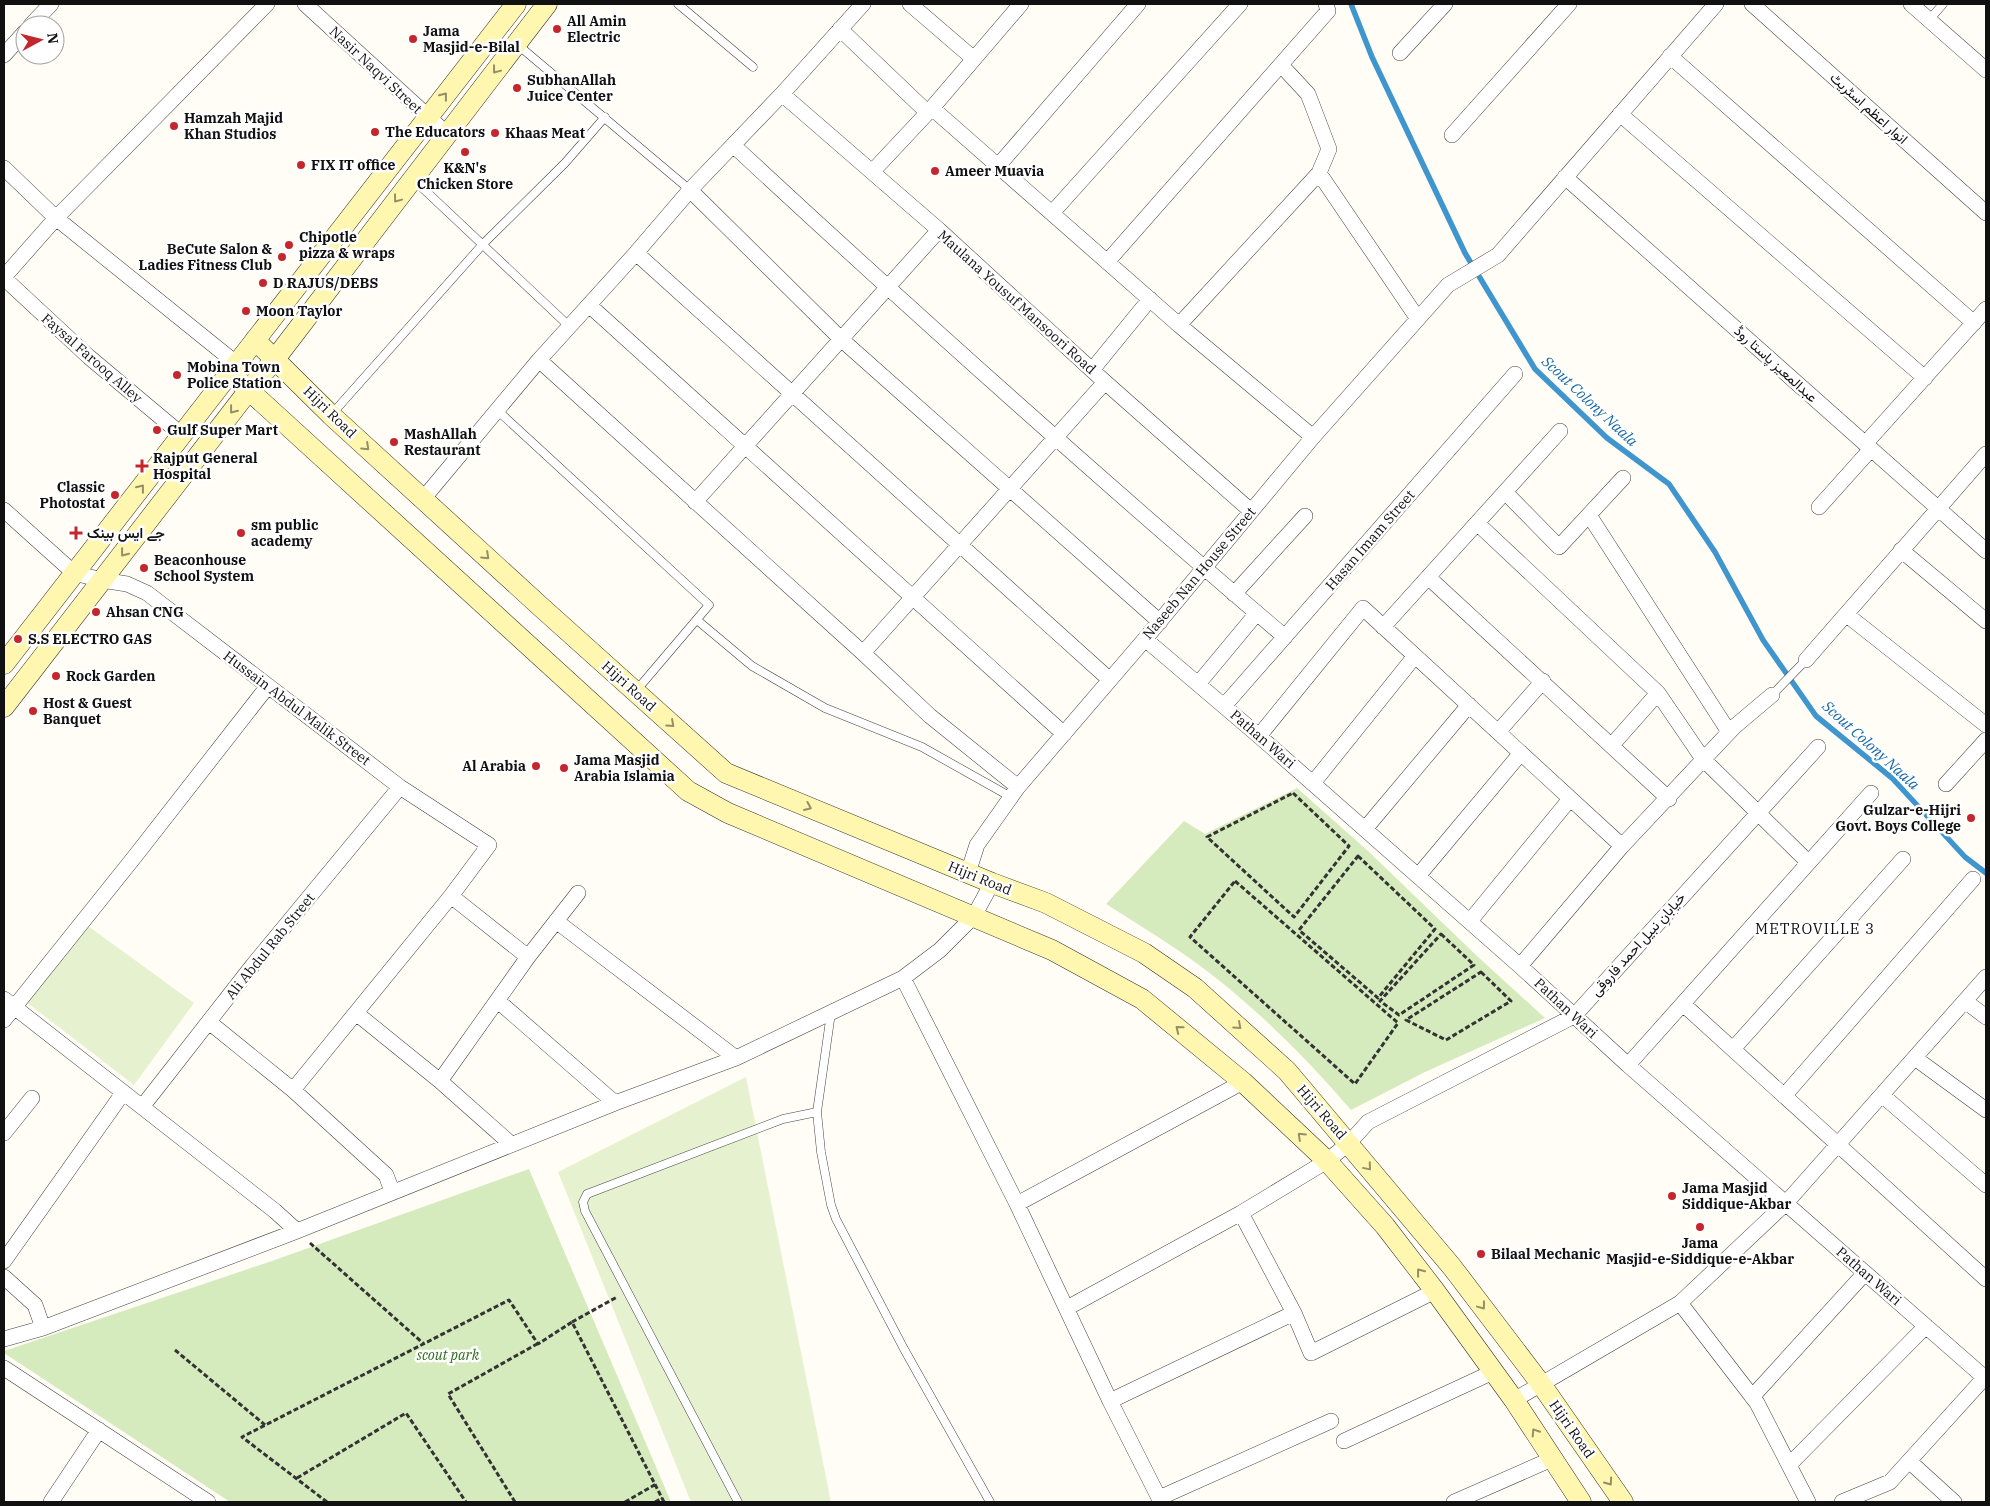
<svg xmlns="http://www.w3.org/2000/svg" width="1990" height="1506" font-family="'IBM Plex Serif',Vazirmatn,serif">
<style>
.green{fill:#d5ebbd}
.pitch{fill:#e6f2cf}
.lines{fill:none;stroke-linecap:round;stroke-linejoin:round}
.stream{stroke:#3f96cf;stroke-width:5.5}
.lane-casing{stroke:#444;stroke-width:9}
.street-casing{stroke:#444;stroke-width:16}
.secondary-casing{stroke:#333;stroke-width:21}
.path{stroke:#333;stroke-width:3;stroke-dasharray:5 2.5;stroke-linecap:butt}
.lane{stroke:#fff;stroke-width:8}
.street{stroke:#fff;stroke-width:15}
.secondary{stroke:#fff6b0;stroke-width:20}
.oneway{stroke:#948f68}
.poi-dot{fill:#c4262e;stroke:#fff;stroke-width:2}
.labels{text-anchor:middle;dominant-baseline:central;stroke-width:5;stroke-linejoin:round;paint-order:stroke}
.poi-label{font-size:14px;font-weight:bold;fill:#111;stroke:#fff;text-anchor:start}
.street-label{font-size:14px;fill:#111;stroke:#fff}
.park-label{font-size:14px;font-style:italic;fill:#2f6b1f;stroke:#fff}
.water-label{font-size:15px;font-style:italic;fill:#1768a6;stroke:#fff}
.neighbourhood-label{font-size:15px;letter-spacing:1px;fill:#111;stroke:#fff}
</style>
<rect width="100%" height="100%" fill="#fffdf5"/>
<path class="green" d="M1297,788L1368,851L1477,956L1545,1018L1425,1072L1351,1110C1313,1065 1271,1023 1226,986C1189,955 1147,930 1106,904L1184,821L1205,834Z
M529,1169L671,1502H230L4,1353V1351L272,1261Z"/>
<path class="pitch" d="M88,926L194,1003L134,1085L21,998Z
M746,1077L831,1502H691L558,1172Z"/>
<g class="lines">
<path class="stream" d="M1351,4L1372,57L1465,253L1535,369L1607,438L1669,484L1715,552L1763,640L1816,716L1892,778L1965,857L1986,873"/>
<g class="lane-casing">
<path id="lane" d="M678,4L753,67
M1929,20L1943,4
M518,45L690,190
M414,180L570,327
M497,410L709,605L635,692
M331,415L483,244L565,163L605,117
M697,620L752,666L825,708L922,747L1011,797
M1772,695L1806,660
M831,1013L817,1112L821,1152L831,1205L836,1219L904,1349L990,1502
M738,1502L585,1211L583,1202L587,1194L783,1119L817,1112"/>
</g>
<g class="street-casing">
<path id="street" d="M305,4L447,134
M910,4L974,59
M1752,4L1986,213
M1911,4L1986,70
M31,25L51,4
M840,29L927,112
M1400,53L1445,4
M4,55L25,32
M1670,56L1974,323
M1281,65L1308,94L1329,149L1319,173
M782,94L939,230L1105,382L1251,511
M932,108L1179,325L1313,437
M1620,114L1925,378
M1452,135L1569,4
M733,145C914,313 1097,477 1285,637
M998,166L1138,4
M4,168L56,218L237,364
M872,172L932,108L1021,4
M1565,177L1986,551
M690,190L842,340L1160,622
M1052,213L1240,4
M636,253L1110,680
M1107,262L1328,11L1326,4
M4,277L56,218L267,4
M4,278L89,357L182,435
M589,305L1064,734
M1179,325L1319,173L1418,319
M539,360L863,653L930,716L1018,787
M1092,370L1150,299
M1865,444L1986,309
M1505,492L1559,547L1623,478
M423,499L539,360L636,253L690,190L782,94L863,4
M695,502L939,230
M1819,507L1871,449
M4,510L74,573L102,580L127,584L147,593L400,787L489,845L451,896L293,1090
M1589,515L1729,732
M1477,523L1658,693L1612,745
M1901,550L1986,621
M1428,577L1669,799
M1234,594L1305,516
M1847,615L1986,725
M1383,627L1560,431
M1145,639L1259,736L1520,966L1628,1065L1985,1378
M863,653L1105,382
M1806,660L1986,454
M1198,684L1257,613
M1658,693L1703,759L1808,862
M1224,706L1515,374
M1498,732L1543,681
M1259,736L1363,608L1622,846
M1313,783L1415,656
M1946,784L1986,740
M1365,829L1469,705
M968,873L977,845L1018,787L1145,639L1313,437L1448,285L1498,255L1716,4
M1418,876L1521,753
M451,896L528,957
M556,921L736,1058
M1470,921L1570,799
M1520,966L1622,846L1734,727L1772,695
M903,978L1017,1204L1110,1401L1161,1502
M4,999L275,1211L297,1231
M498,1001L615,1103
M1965,1001L1986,1017
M1683,1004L1986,1279
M356,1013L440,1081L511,1144
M4,1020L136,855L268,686
M209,1022L293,1090L386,1175L392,1191
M1733,1049L1903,859
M1915,1058L1986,1110
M1628,1065L1871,793
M440,1081L528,957L578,893
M1882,1095L1986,1185
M1784,1096L1973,879
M142,1107L253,965L400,787
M4,1133L32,1098
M1017,1204L1243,1082
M1241,1213L1294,1313L1311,1353L1435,1291
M4,1261L123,1093
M4,1277L35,1305L43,1328
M1680,1303L1757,1403L1808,1502
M1067,1308L1241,1213L1327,1161L1349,1143L1368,1122L1574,1016L1818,747
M4,1339L43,1328L297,1231L615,1103L736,1058L903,978L940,950L974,916L992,883
M4,1368L208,1502
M1752,1397L1865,1273
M1514,1400L1680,1303L1786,1203L1986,977
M1110,1401L1294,1313
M1344,1441L1493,1372
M1909,1461L1954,1502
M1789,1465L1926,1326
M1159,1498L1331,1421
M51,1502L99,1430
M1454,1502L1552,1459
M1842,1502L1890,1482L1986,1376"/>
</g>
<g class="secondary-casing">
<path id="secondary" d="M255,340L331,415L541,607L726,773L992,883L1046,903L1144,953L1195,988L1287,1071L1452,1267L1541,1384L1623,1502
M230,373L688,791L728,813L1052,950L1142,999L1243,1082L1327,1161L1385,1226L1435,1291L1514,1400L1581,1502
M4,664L516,4
M4,707L249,390L275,359L547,4"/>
</g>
<path class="path" d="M1293,793L1349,846L1294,917L1207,837Z
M1358,856L1435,929L1378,998L1299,930Z
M1235,881L1398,1023L1355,1084L1190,937Z
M1441,934L1474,965L1399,1015L1380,1001Z
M1481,972L1511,1001L1446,1040L1406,1020Z
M310,1243L424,1344
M572,1322L617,1297
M175,1350L265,1425
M297,1478L406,1413L466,1502
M327,1502L242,1437L509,1300L538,1344L572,1322L664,1502
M515,1502L448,1394L537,1344
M625,1502L656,1484
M655,1502L662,1498"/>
<use href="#lane" class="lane"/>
<use href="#street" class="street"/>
<use href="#secondary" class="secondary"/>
</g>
<defs><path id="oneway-chevron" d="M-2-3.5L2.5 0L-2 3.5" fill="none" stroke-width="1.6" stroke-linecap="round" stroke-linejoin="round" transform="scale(1.25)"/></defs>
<g class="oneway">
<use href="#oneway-chevron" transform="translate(496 70) rotate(127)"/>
<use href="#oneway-chevron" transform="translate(444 96) rotate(-52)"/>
<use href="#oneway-chevron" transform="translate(397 199) rotate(127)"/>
<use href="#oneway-chevron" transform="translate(233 410) rotate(128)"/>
<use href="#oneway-chevron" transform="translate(366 447) rotate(43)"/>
<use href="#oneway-chevron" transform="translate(141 488) rotate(-52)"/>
<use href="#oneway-chevron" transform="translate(124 553) rotate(128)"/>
<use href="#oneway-chevron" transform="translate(486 556) rotate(43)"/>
<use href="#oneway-chevron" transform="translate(671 724) rotate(42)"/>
<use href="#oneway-chevron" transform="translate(808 807) rotate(23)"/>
<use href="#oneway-chevron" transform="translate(1238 1026) rotate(42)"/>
<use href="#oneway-chevron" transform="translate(1179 1029) rotate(-141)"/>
<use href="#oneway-chevron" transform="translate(1301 1136) rotate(-137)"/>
<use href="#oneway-chevron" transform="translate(1368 1167) rotate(50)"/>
<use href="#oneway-chevron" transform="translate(1420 1272) rotate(-128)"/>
<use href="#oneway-chevron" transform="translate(1482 1306) rotate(53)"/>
<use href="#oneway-chevron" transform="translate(1535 1432) rotate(-123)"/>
<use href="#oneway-chevron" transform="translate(1609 1482) rotate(55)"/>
</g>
<g class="poi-dot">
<circle cx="557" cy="29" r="5"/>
<circle cx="413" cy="39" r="5"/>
<circle cx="517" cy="88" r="5"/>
<circle cx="174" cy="126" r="5"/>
<circle cx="375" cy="132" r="5"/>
<circle cx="495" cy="133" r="5"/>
<circle cx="465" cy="152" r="5"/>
<circle cx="301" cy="165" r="5"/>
<circle cx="935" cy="171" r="5"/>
<circle cx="289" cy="245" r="5"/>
<circle cx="282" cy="257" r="5"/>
<circle cx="263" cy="283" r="5"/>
<circle cx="246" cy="311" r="5"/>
<circle cx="177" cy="375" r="5"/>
<circle cx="157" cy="430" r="5"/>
<circle cx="394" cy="442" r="5"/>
<path d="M139.5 458.5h5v5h5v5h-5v5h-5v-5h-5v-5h5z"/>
<circle cx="115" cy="495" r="5"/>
<path d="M73.5 525.5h5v5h5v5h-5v5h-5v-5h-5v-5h5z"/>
<circle cx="241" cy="533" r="5"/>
<circle cx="144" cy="568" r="5"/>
<circle cx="96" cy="612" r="5"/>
<circle cx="18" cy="639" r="5"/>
<circle cx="56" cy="676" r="5"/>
<circle cx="33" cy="711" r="5"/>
<circle cx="536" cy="766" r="5"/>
<circle cx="564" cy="768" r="5"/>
<circle cx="1971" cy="818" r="5"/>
<circle cx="1672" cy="1196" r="5"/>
<circle cx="1700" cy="1227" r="5"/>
<circle cx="1481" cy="1254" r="5"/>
</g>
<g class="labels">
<g class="poi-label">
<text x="567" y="21">All Amin<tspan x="567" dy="16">Electric</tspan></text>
<text x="423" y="31">Jama<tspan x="423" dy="16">Masjid-e-Bilal</tspan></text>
<text x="527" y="80">SubhanAllah<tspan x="527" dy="16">Juice Center</tspan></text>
<text x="184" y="118">Hamzah Majid<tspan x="184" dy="16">Khan Studios</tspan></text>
<text x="385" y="132">The Educators</text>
<text x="505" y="133">Khaas Meat</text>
<text x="311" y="165">FIX IT office</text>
<text x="465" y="168" text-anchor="middle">K&amp;N's<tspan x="465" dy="16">Chicken Store</tspan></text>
<text x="945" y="171">Ameer Muavia</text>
<text x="299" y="237">Chipotle<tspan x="299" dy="16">pizza &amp; wraps</tspan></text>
<text x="272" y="249" text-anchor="end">BeCute Salon &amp;<tspan x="272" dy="16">Ladies Fitness Club</tspan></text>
<text x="273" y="283">D RAJUS/DEBS</text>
<text x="256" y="311">Moon Taylor</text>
<text x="187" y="367">Mobina Town<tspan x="187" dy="16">Police Station</tspan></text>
<text x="167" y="430">Gulf Super Mart</text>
<text x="404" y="434">MashAllah<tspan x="404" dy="16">Restaurant</tspan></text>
<text x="153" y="458">Rajput General<tspan x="153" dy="16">Hospital</tspan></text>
<text x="105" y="487" text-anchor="end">Classic<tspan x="105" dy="16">Photostat</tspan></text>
<text x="251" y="525">sm public<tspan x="251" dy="16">academy</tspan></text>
<text x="87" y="533">جے ایس بینک</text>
<text x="154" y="560">Beaconhouse<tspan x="154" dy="16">School System</tspan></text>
<text x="106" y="612">Ahsan CNG</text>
<text x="28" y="639">S.S ELECTRO GAS</text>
<text x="66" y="676">Rock Garden</text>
<text x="43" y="703">Host &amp; Guest<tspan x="43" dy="16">Banquet</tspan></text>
<text x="574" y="760">Jama Masjid<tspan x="574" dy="16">Arabia Islamia</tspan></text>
<text x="526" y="766" text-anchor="end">Al Arabia</text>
<text x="1961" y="810" text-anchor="end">Gulzar-e-Hijri<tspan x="1961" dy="16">Govt. Boys College</tspan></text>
<text x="1682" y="1188">Jama Masjid<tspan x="1682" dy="16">Siddique-Akbar</tspan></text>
<text x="1700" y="1243" text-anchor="middle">Jama<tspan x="1700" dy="16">Masjid-e-Siddique-e-Akbar</tspan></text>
<text x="1491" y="1254">Bilaal Mechanic</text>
</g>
<g class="street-label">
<text transform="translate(376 70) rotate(43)">Nasir Naqvi Street</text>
<text transform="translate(1869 108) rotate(42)">انوار اعظم اسٹریٹ</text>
<text transform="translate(1017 302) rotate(42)">Maulana Yousuf Mansoori Road</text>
<text transform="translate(92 358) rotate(41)">Faysal Farooq Alley</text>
<text transform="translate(1776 364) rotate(42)">عبدالمعیز پاستا روڈ</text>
<text transform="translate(330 412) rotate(44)">Hijri Road</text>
<text transform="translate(1370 540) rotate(-49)">Hasan Imam Street</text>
<text transform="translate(1199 573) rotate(-50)">Naseeb Nan House Street</text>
<text transform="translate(629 686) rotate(42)">Hijri Road</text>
<text transform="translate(297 708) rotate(37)">Hussain Abdul Malik Street</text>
<text transform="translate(1263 739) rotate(41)">Pathan Wari</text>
<text transform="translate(980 878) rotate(22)">Hijri Road</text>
<text transform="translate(1638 944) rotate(-48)">خیابانِ نبیل احمد فاروقی</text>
<text transform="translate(270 946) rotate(-51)">Ali Abdul Rab Street</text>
<text transform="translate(1566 1008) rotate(43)">Pathan Wari</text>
<text transform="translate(1322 1112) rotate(49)">Hijri Road</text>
<text transform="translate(1869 1276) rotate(41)">Pathan Wari</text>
<text transform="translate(1572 1429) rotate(55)">Hijri Road</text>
</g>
<g class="park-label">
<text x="448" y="1355">scout park</text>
</g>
<g class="water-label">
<text transform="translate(1590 401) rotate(43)">Scout Colony Naala</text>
<text transform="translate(1871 745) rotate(42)">Scout Colony Naala</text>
</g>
<g class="neighbourhood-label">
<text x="1815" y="928">METROVILLE 3</text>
</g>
</g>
<rect width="1990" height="1506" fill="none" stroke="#111111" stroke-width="10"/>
<g transform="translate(40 40) rotate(83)"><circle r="24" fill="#ffffff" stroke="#a0a0a0"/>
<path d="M0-4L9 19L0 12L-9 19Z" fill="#c4262e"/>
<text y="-8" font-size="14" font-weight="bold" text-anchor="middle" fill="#111111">N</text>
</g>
</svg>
